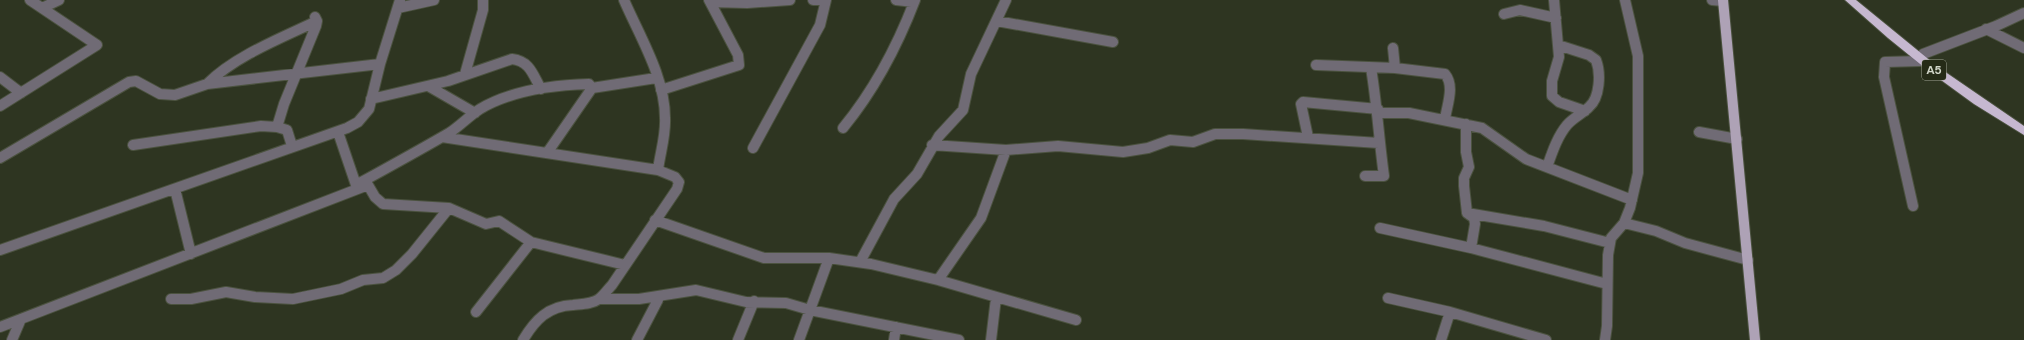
<svg xmlns="http://www.w3.org/2000/svg" width="2024" height="340" font-family="'DM Sans',sans-serif">
<style>
.lines{fill:none;stroke-linecap:round;stroke-linejoin:round}
.minor-casing{stroke:#4b523f;stroke-width:12}
.major-casing{stroke:#4b523f;stroke-width:12}
.highway-casing{stroke:#4b523f;stroke-width:2}
.minor{stroke:#706b75;stroke-width:10}
.major{stroke:#aea2b6;stroke-width:10}
.highway{fill:#c6b8d0;fill-rule:evenodd}
.labels{text-anchor:middle;dominant-baseline:central;stroke-width:3;stroke-linejoin:round;paint-order:stroke}
.shield{fill:#252b17;stroke:#9da293;stroke-width:1}
.shield-label{font-size:12px;font-weight:bold;fill:#d0d5c8}
</style>
<rect width="100%" height="100%" fill="#2e3521"/>
<g class="lines">
<g class="minor-casing">
<path id="minor" d="M624,0C640,37 665,77 665,118C666,136 660,153 658,170
M813,0H826
M896,0L914,2
M1554,0L1559,57L1552,81V96L1559,102L1585,111
M1712,0L1723,1
M710,2L747,3L790,0
M42,8L59,0
M398,8L434,0
M1504,14L1520,10L1556,18
M997,21L1113,42
M1986,29L2024,48
M1393,48L1395,68
M1923,54L1996,26L2024,13
M1316,65L1395,68L1445,74C1455,86 1447,105 1445,119
M465,74L483,10V0
M0,77L21,93
M207,84C235,56 281,38 317,21
M430,87L475,113
M592,88L656,78
M661,90L739,65L738,55L709,0
M371,99L448,81L512,59C530,61 533,75 541,89
M0,106L97,45L30,0
M1378,113H1409L1482,128L1526,159L1632,200
M1466,124V152L1469,167L1464,178V186L1467,213
M277,127L284,104L316,26L317,21L315,17
M843,128C875,89 897,47 915,0
M338,132L356,185H362
M1699,132L1737,139
M442,137L658,170L675,177L679,182L677,189L612,285C608,289 604,295 599,299C592,304 582,304 573,305C548,306 535,320 523,340
M1308,137L1301,104L1303,102L1378,109
M133,145L261,126L277,127L287,130L292,146
M932,145L1006,150L1058,146L1123,152L1148,148L1170,140L1193,142L1215,134H1243L1379,143
M753,148L820,25L826,0
M547,153L592,88
M0,158L129,82L136,81L160,94L175,95L207,84L380,64
M1547,167C1552,153 1557,137 1567,125C1573,118 1582,114 1589,107C1600,98 1601,73 1596,60L1589,55L1558,45
M1365,176H1384C1379,140 1377,104 1371,68
M356,185C387,168 418,151 449,133C460,126 469,116 480,109C512,90 553,85 589,84L592,88
M368,185L375,197L383,204L449,208L486,224L499,221L531,242L625,265
M175,189L191,254
M1913,206L1884,77L1885,62L1921,61
M655,220L764,258H829L871,264L938,280L1076,320
M1624,223L1656,231L1685,243L1748,260
M1380,228L1471,248L1607,284
M1471,248L1475,224L1474,218L1467,213L1544,226L1610,243
M0,250L347,128L358,122L369,109L380,64L400,0
M860,262L894,199L917,174L939,136L963,110L971,74L1006,0
M938,280L981,218L1006,150
M1388,298L1450,312L1546,340
M171,299H191L226,292L255,297L293,299L341,289L363,280L383,278L396,270L412,254L449,208
M599,299H639L696,290L746,302L786,303L810,310L959,340
M476,312L531,242
M0,327L368,185
M12,340L21,319
M637,340L660,296
M738,340L754,301
M799,340L829,258
M894,340L896,327
M991,340L996,298
M1441,340L1450,312
M1605,340L1607,326L1608,255L1611,238L1624,223L1630,208L1638,173V56L1625,0"/>
</g>
<g class="major-casing">
<path id="major" d="M1723,0L1755,340"/>
</g>
<g class="highway-casing">
<path id="highway" d="M1845,0H1856L1938,67L2024,126V135L1974,104L1930,72L1888,38Z"/>
</g>
<use href="#minor" class="minor"/>
<use href="#major" class="major"/>
<use href="#highway" class="highway"/>
</g>
<g class="labels">
<rect class="shield" x="1922" y="60" width="24" height="20" rx="3"/>
<g class="shield-label">
<text x="1934" y="70">A5</text>
</g>
</g>
</svg>
